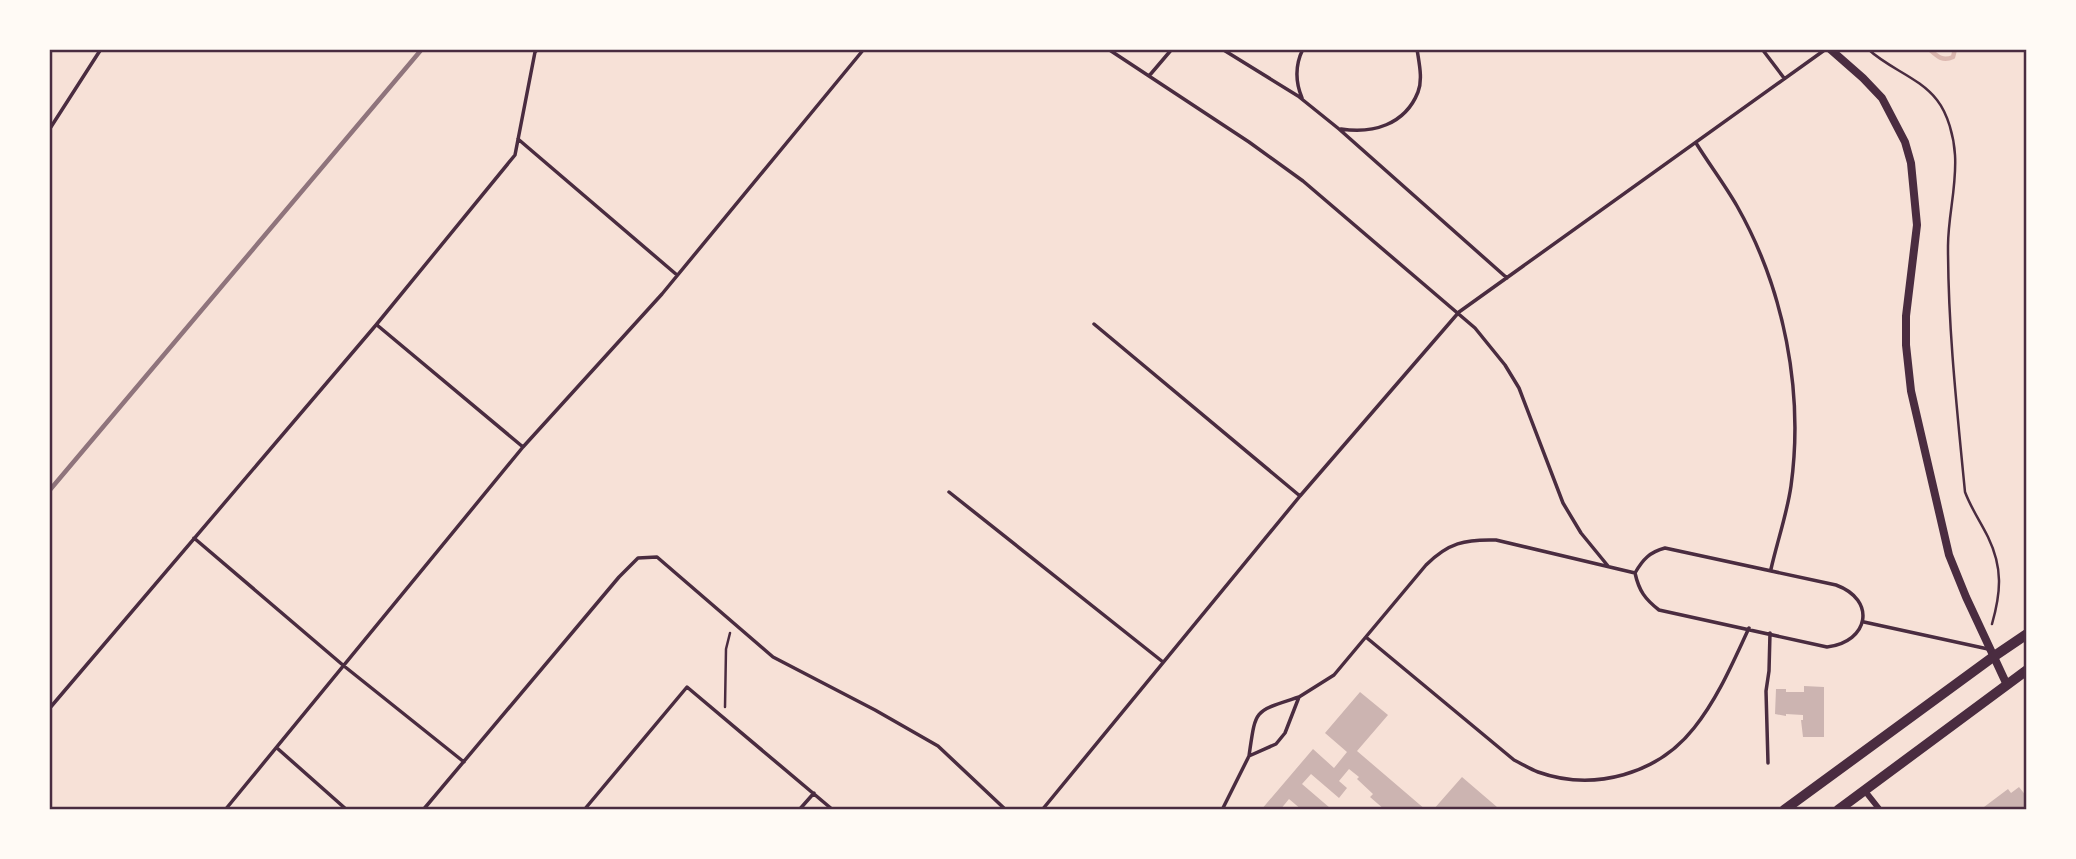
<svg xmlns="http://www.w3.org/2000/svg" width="2076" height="859" font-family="Roboto,sans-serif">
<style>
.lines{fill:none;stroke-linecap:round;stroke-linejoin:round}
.stream{stroke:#dcb8b0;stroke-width:4.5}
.building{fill:#ccb4b1}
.path{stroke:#4a2c40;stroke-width:2.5}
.service{stroke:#4a2c40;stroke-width:3.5}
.minor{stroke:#4a2c40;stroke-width:6}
.tertiary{stroke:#4a2c40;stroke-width:8}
.primary{stroke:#4a2c40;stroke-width:10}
.rail{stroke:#8f747c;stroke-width:4.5}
.neatline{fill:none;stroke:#4a2c40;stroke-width:2.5}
</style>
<rect width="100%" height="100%" fill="#f7e1d7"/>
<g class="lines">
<path class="stream" d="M1929,49C1937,56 1942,62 1953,57L1955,49"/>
</g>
<path class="building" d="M1804,686L1824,687V737H1803L1801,720H1803V715L1786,714V716L1775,714L1776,689H1786V692H1804Z
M1360,692L1388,715L1357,751L1426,810H1385L1370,797L1373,794L1357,779L1359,777L1349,769L1339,781L1347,788L1339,798L1311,774L1302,784L1330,808L1328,810H1302L1289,799L1280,810H1261L1313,749L1334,768L1347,752L1325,733Z
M1462,777L1497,807L1495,810H1433Z
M2019,787L2027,797V810H1980L2008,789L2011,793Z"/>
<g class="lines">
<path class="path" d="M1868,49C1889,69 1919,77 1937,100C1948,114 1954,137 1955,155C1957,186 1948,216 1948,246C1948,328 1957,410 1965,492C1971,508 1980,521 1988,537C2003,568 2001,592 1992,624
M725,707L726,649L730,633"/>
<path class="service" d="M49,49H51
M1108,49L1249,142L1303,181L1475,328L1505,365L1519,388L1563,503L1581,533L1608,566
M1222,49L1298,96L1339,129L1507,278
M1762,49L1784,78
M1149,76L1172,49
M1302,98C1295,81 1295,65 1303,49
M1341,129C1372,134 1405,125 1418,92C1423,79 1419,63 1417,49
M49,130L101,49
M518,139L677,275
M1696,143C1709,164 1725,185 1737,206C1784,289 1804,391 1791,486C1787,514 1777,542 1771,569
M1094,324L1300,496
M377,325L523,447
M949,492L1163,662
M194,538L344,666L464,762
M1665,548L1836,585C1877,600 1869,642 1827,647L1659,610C1645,599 1639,591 1635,573C1643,559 1650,552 1665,548Z
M1864,622L1988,649
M1367,638L1514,760C1522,764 1530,769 1538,772C1594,792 1658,774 1694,728C1718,698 1733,662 1749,628
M49,709L376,325L515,155L535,52L538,49
M277,748L347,810
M1249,756C1256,708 1253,712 1299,697
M1768,763L1766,691L1769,671L1770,633
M225,810L523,447L662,294L864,49
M423,810L619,577L638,558L657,557L773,657L875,710L938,746L1006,810
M584,810L687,687L833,810
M799,810L814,793
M1042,810L1300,496L1459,312L1826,49
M1222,810L1249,756L1276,744L1285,733L1299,697L1334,675L1426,565C1448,543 1465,539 1496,540L1635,573"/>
<path class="minor" d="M1865,791L1880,810"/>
<path class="tertiary" d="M1830,49L1863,78L1882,98L1905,142L1911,163L1917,225L1906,316V345L1911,391L1949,555L1966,597L2007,685"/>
<path class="primary" d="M1784,810L1993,657L2027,634
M1838,810L2027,670"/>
<path class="rail" d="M49,491L422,49"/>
</g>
<rect width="2076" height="859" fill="none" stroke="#fffaf5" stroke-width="102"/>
<rect x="51" y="51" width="1974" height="757" class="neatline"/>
</svg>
